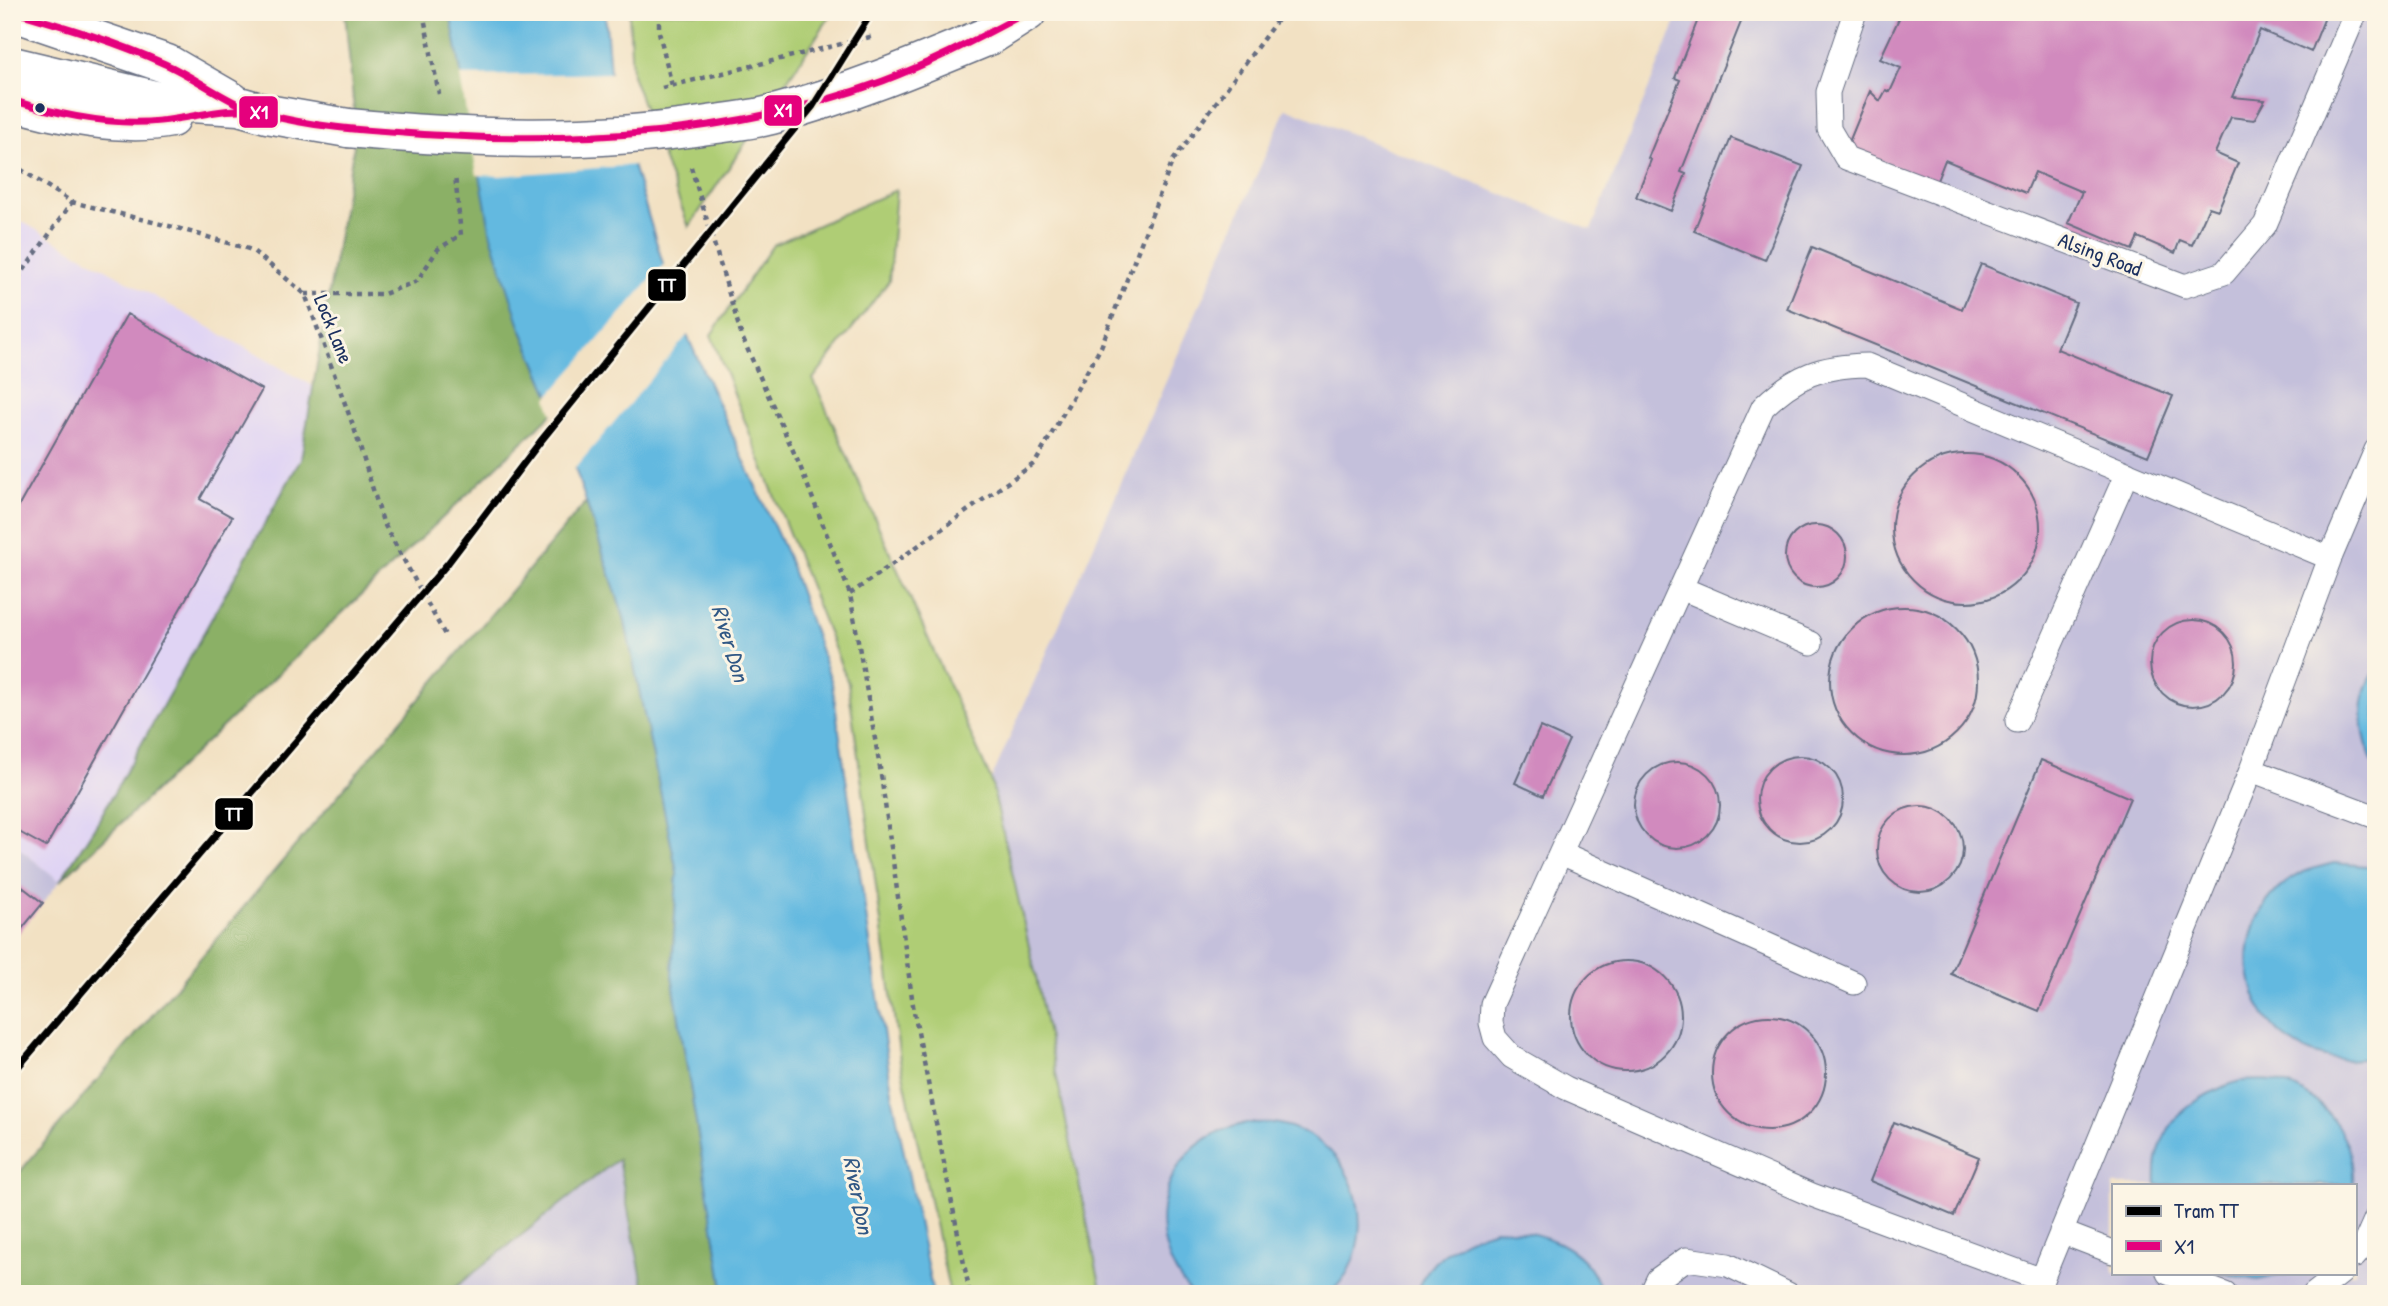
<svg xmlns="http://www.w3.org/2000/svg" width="2388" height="1306" font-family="'Patrick Hand',sans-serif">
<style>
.built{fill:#e0d4f4}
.industrial{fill:#c4c0db;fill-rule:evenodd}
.green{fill:#afcd74;stroke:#657e69;stroke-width:2}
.forest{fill:#8bb066;stroke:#537062;stroke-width:2}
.water{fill:#64b9e0;stroke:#40749f;stroke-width:2}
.pier{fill:#f2e1c3}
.building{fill:#d18abe}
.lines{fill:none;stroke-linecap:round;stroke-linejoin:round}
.service-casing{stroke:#666d81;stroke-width:25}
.tertiary-casing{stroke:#666d81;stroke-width:41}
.path{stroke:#666d81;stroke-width:4.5;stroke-dasharray:5 5;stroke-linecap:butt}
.service{stroke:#fff;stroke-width:23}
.tertiary{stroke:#fff;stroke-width:38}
.tertiary-bridge-casing{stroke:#666d81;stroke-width:41;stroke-linecap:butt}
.path-bridge{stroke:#666d81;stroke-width:4.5;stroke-dasharray:5 5;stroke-linecap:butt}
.tertiary-bridge{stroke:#fff;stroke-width:38}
.bus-1-casing{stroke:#fcf5e5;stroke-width:12}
.bus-1{stroke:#e5007d;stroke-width:7}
.tram-1-casing{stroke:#fcf5e5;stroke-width:12}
.tram-1{stroke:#000;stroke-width:7}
.bus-dot{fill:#1b2f5e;stroke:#fcf5e5;stroke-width:2.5}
.labels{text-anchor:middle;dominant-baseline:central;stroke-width:6;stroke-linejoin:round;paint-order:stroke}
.street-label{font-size:21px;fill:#1b2f5e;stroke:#fcf5e5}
.water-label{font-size:23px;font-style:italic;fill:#315885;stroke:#fcf5e5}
.line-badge{stroke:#fcf5e5;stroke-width:2.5}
.badge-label{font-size:19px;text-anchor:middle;font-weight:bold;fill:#fff}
</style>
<rect width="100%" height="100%" fill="#fcf5e5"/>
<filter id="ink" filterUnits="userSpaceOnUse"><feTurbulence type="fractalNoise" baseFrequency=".0143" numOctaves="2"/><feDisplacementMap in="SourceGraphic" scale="14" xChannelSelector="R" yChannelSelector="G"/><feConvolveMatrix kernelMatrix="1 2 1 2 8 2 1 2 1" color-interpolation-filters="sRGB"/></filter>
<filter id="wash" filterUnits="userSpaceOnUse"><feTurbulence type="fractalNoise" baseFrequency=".00686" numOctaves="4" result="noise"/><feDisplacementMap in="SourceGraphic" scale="28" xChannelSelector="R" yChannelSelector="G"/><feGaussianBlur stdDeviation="1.57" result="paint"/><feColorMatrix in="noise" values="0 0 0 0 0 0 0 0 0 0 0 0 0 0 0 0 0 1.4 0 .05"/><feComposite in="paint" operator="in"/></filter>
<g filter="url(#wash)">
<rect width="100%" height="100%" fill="#f2e1c3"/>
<path class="built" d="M12,216L313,386L301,459L96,825L60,881L12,843Z"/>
<path class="industrial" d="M1680,12H2376V1294H1102L1034,968L991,780L1286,108L1591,230ZM2113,1185H2355V1273H2113Z
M12,843L60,881L12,941Z
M618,1159L645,1294H447Z"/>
<path class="green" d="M629,12H833L689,227L632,75Z
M896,190L889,281L813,379L991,780L1034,968L1102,1294H950L900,1060L848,683L711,335L773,245Z"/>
<path class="forest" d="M345,12H450L520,326L556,410L60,881L96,825L301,459L356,133Z
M586,502L624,617L677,872L672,975L724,1294H645L618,1159L447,1294H12V1181Z"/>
<path class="water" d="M450,12H605L612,96L680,320L787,555L832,683L893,1099L933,1294H724L672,975L677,872L624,617L556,410L520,326L491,235Z
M2376,670V770C2362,739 2354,701 2376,670Z
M2334,863L2376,867V1057C2250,1082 2202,924 2303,872C2312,868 2324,866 2334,863Z
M2240,1081C2251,1081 2263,1079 2273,1081C2322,1092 2356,1136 2353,1185H2156C2152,1127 2189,1097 2240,1081Z
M1246,1123C1257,1123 1269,1122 1279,1124C1346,1137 1380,1213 1347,1273C1343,1280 1336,1287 1330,1294H1192C1146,1245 1153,1166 1216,1133C1225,1128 1237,1126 1246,1123Z
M1495,1229C1539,1230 1589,1245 1602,1294H1416C1427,1257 1462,1239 1495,1229Z
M2219,1273H2290L2258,1280Z"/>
<path class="pier" d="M613,73L615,96L636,165L500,176L477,175L460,76Z
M666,262L690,332L572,472L547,398Z"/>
<g id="blocks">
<path class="building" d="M1701,12H1745L1681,172L1686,174L1671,211L1636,197L1651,160L1648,158L1680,80L1675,78Z
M1902,12H2327L2311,52L2260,30L2232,97L2265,100L2254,120L2231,117L2215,153L2238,163L2218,210L2209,207L2192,245L2180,240L2175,253L2138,237L2132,250L2068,223L2082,192L2035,172L2026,193L1945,160L1936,183L1847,147L1870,91L1880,101L1886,90L1890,92L1901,68L1880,59Z
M1731,138L1803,166L1765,260L1694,231Z
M1812,247L1962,309L1981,264L2076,303L2057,349L2173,396L2148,456L1787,309Z
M127,314L262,390L200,499L232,517L46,847L12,828V518Z
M1892 528a74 74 0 1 1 148 0a74 74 0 1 1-148 0Z
M1785 556a31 31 0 1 1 62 0a31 31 0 1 1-62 0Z
M1830 681a74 74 0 1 1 148 0a74 74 0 1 1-148 0Z
M2150 663a43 43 0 1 1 86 0a43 43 0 1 1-86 0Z
M1540,727L1569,740L1543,796L1515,783Z
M1757 799a43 43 0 1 1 86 0a43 43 0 1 1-86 0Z
M2041,760L2130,798L2039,1011L1951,974Z
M1634 805a43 43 0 1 1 86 0a43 43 0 1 1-86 0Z
M1877 849a43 43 0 1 1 86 0a43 43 0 1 1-86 0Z
M12,879L43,903L12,941Z
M1571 1016a55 55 0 1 1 110 0a55 55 0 1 1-110 0Z
M1712 1073a57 57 0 1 1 114 0a57 57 0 1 1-114 0Z
M1894,1122L1979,1157L1954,1216L1870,1181Z"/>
</g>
</g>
<g filter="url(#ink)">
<use href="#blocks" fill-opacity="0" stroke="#666d81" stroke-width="2"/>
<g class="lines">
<g class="service-casing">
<path id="service" d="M1855,12L1828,92L1829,129L1846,158L2185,286L2224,273L2265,225L2356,12
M1681,588L1811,643
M2017,721L2127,473
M2251,770L2376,817
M1561,853L1854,983
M2061,1232L2113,1252
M2355,1256L2364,1245L2376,1218
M2168,1273L2225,1294
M2042,1280L1812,1195L1566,1088L1512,1057L1495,1038L1491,1023L1492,1004L1763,407C1796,375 1821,366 1867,365L2330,558
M1651,1294L1658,1279L1686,1259L1728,1265L1788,1294
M2036,1294L2251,770L2330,558L2376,450
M2314,1294L2341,1273"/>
</g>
<g class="tertiary-casing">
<path id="tertiary" d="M14,12L167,64L231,101
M991,35L1027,12
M12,66L159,101L239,106L267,114L348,128
M12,100C56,115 126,127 171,118"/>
</g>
<path class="path" d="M423,12L439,94
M659,12V32L673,90
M12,164L72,202L177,228L252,250L305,294L355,431L383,522L445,635
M691,167L742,337L800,466L850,594L880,768L914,1012L970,1294
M12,287L72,202
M305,294H384L417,281L438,249L461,235L455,175
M850,594L1035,463L1101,347L1172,162L1283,12"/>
<use href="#service" class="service"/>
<use href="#tertiary" class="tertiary"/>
<g class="tertiary-bridge-casing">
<path id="tertiary-bridge" d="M348,128C469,139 588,144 708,125C729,122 751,120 771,115C847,95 919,65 991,35"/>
</g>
<path class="path-bridge" d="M662,88L874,36"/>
<use href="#tertiary-bridge" class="tertiary-bridge"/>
<g class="bus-1-casing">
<path id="bus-1" d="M15,12C66,27 117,42 165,64C199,79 228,104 265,114C319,129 377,131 433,135C584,144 740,134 883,81C933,62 980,38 1027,12
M12,100C59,115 111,126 160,121C196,118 225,105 261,112"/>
</g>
<use href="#bus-1" class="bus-1"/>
<g class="tram-1-casing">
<path id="tram-1" d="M12,1074L448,563L540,442L813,106L872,12"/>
</g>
<use href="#tram-1" class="tram-1"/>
</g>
</g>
<circle class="bus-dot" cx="40" cy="108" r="6"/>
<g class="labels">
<g class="street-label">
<text transform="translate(2100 254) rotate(21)">Alsing Road</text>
<text transform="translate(334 329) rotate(68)">Lock Lane</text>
</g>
<g class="water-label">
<text transform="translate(731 643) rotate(73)">River Don</text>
<text transform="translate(859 1195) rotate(79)">River Don</text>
</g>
</g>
<g class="line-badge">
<rect x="763" y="94" width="40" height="33" rx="7" fill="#e5007d"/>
<rect x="238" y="95" width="41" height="34" rx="7" fill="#e5007d"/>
<rect x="647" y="268" width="40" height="34" rx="7" fill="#000"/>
<rect x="214" y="797" width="40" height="34" rx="7" fill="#000"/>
</g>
<g class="badge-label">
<text x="783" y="117">X1</text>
<text x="259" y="119">X1</text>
<text x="667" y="292">TT</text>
<text x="234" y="821">TT</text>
</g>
<rect width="2388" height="1306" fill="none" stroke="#fcf5e5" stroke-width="42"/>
<rect x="2112" y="1184" width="245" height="91" fill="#fcf5e5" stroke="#a2a6af" stroke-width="2"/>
<rect x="2126" y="1206" width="35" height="10" fill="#000000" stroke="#a2a6af" stroke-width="2"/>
<text x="2174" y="1218" font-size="21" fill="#1b2f5e">Tram TT</text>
<rect x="2126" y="1241" width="35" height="10" fill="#e5007d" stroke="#a2a6af" stroke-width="2"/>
<text x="2174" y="1254" font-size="21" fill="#1b2f5e">X1</text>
</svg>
